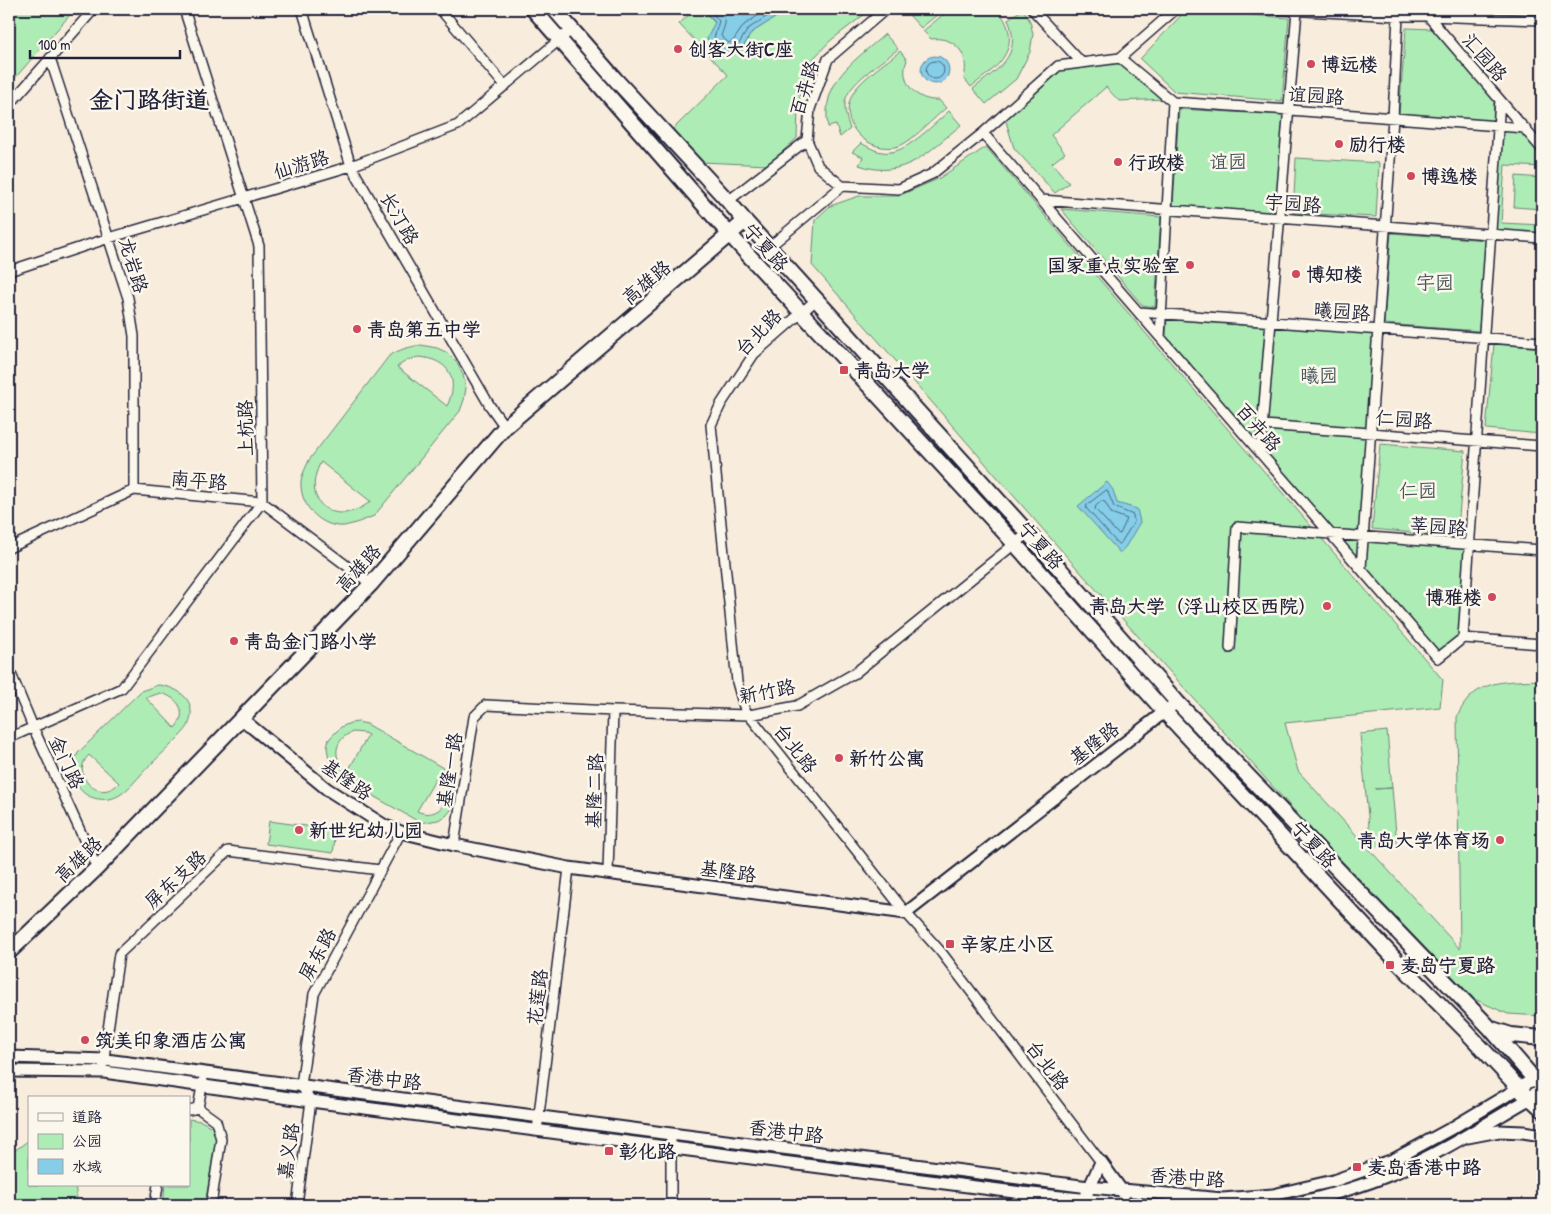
<svg xmlns="http://www.w3.org/2000/svg" width="1551" height="1214" font-family="'Patrick Hand','LXGW WenKai TC',sans-serif">
<style>
.green{fill:#adecb4;stroke:#688778;fill-rule:evenodd}
.water{fill:#86cde7;stroke:#5e89a2}
.lines{fill:none;stroke-linecap:round;stroke-linejoin:round}
.shore{stroke:#4a6680;stroke-width:1}
.street-casing{stroke:#22223b;stroke-width:12}
.secondary-casing{stroke:#22223b;stroke-width:15}
.primary-casing{stroke:#22223b;stroke-width:18}
.street{stroke:#fbf7ec;stroke-width:9}
.secondary{stroke:#fbf7ec;stroke-width:11}
.primary{stroke:#fbf7ec;stroke-width:14}
.poi-dot{fill:#d1495b;stroke:#fbf7ec;stroke-width:2}
.labels{text-anchor:middle;dominant-baseline:central;stroke-width:5;stroke-linejoin:round;paint-order:stroke}
.poi-label{font-size:19px;font-weight:bold;fill:#22223b;stroke:#fbf7ec;text-anchor:start}
.street-label{font-size:19px;fill:#22223b;stroke:#fbf7ec}
.park-label{font-size:19px;fill:#455459;stroke:#fbf7ec}
.district-label{font-size:24px;font-weight:bold;fill:#22223b;stroke:#fbf7ec}
</style>
<rect width="100%" height="100%" fill="#f8ecdc"/>
<filter id="ink" filterUnits="userSpaceOnUse"><feTurbulence type="fractalNoise" baseFrequency=".02" numOctaves="2"/><feDisplacementMap in="SourceGraphic" scale="10" xChannelSelector="R" yChannelSelector="G"/><feConvolveMatrix kernelMatrix="1 2 1 2 8 2 1 2 1" color-interpolation-filters="sRGB"/></filter>
<g filter="url(#ink)">
<path class="green" d="M9,9H75L9,85Z
M690,9H702L741,51L751,33L781,14L782,9H861L865,14L830,41L812,60L802,88L798,108L797,138L768,165L701,162L672,130L728,75L679,24L692,12Z
M915,9H944L921,28L908,14Z
M950,9H996C1003,15 1007,23 1009,32C1013,59 989,72 971,87L964,78C970,55 956,36 931,39L923,31Z
M1023,9L1030,21L1033,34L1030,52L1016,79L986,104L973,89C998,68 1023,57 1008,19Z
M1186,10L1289,18L1282,101L1175,92L1140,59Z
M1406,28L1434,29L1494,101L1493,122L1399,114Z
M885,34L898,49C883,61 852,81 846,98C843,109 847,120 850,129L840,137L836,125L828,127C820,81 855,61 885,34Z
M900,51L907,60C898,82 917,102 939,100L946,108C935,117 911,142 899,146C869,155 837,124 852,95C860,79 886,63 900,51Z
M1119,61L1166,99L1119,101L1106,87L1051,135L1065,153L1052,163L1069,183L1055,193L1014,148L1005,118L1059,68Z
M1179,109L1283,115L1277,213L1173,206Z
M949,111L961,125C929,151 904,181 859,165L863,157L852,152L861,143C870,148 880,154 891,152C909,150 935,123 949,111Z
M1500,130L1523,132L1542,154V167L1505,165L1501,223L1542,225V235L1494,231Z
M986,147L1443,680L1440,707L1285,723L1298,771L1460,949L1457,717C1475,677 1505,682 1542,680V1016L1508,1014L1456,991L1075,566L812,265L815,220L830,206L859,196H898L938,179Z
M1296,158L1379,163L1376,217L1293,213Z
M1516,176L1542,178V209L1514,207Z
M1061,209L1161,217L1155,307L1142,305Z
M1391,233L1486,240L1479,331L1384,324Z
M1167,319L1266,327L1256,440L1166,336Z
M1275,325L1375,333L1357,557L1265,450Z
M1494,344L1542,348V434L1486,429Z
M421,345L437,348L448,353L456,361L463,375L466,388L464,400L460,411L374,516C364,520 355,524 344,526C322,528 301,507 301,485C300,477 306,468 309,460L389,356C400,349 409,347 421,345ZM418,357C449,359 460,379 447,406L397,367L406,361ZM321,462L370,501H371C335,530 299,502 321,462Z
M1380,444L1465,451L1457,537L1372,529Z
M1368,540L1467,548L1460,637L1438,655L1365,567Z
M158,685C179,687 199,701 188,726C185,733 156,759 148,767C140,775 128,791 118,796C105,803 85,799 78,786C71,775 73,764 78,753L141,691ZM160,693C178,697 189,712 175,728L146,698ZM89,755L119,783C99,805 69,774 89,755Z
M358,722L367,724L443,768L454,783L455,789V801L451,810L446,816L438,820L421,823L336,775L329,759L327,748L329,739L341,727L350,723ZM353,732L364,733L368,735L348,771C331,760 334,738 353,732ZM438,775C441,779 445,783 446,788C450,807 433,819 417,811Z
M1387,731L1392,788L1375,789L1392,788L1397,845L1371,847L1360,734Z
M269,821L336,830L333,853L266,844Z
M189,1119L201,1121L214,1128L216,1139L205,1205H163L165,1185H189Z
M29,1140V1185H75L78,1205H9V1155Z"/>
<path class="water" d="M702,9H782L781,14L751,33L741,51L725,56L707,39L715,22Z
M921 70a14 14 0 1 1 28 0a14 14 0 1 1-28 0Z
M1107,482L1113,490L1117,503L1137,509L1140,522L1126,546L1120,553L1078,506Z"/>
<g class="lines">
<path class="shore" d="M709,9L719,21L714,38L727,50L737,47L748,29L775,11L777,9
M718,9C729,21 725,23 721,36L729,43L733,41L744,25L768,9
M926 70a9 9 0 1 1 18 0a9 9 0 1 1-18 0Z
M1107,490L1114,507L1133,515L1134,522L1120,544H1118L1086,508L1087,505Z
M1102,501L1105,502L1111,513L1127,519L1120,534L1117,533L1095,509L1096,506Z"/>
<g class="street-casing">
<path id="street" d="M302,9L351,166L490,406L505,427
M440,9L505,86
M1032,9L1082,63
M1268,9L1398,16H1428L1542,149
M1428,16L1542,20
M50,58L128,298L134,336V490
M1120,58L1173,102L1290,110L1525,128
M1120,58L1176,9
M9,105L94,9
M983,133L1438,658L1463,638L1542,644
M807,140L818,166L842,186
M1042,200L1542,238
M728,201L807,140L810,109L828,59L886,9
M768,248L842,186L899,189L932,174L983,133L1058,66L1120,58
M9,271L109,238L351,166L458,125L571,30
M816,300L754,354L721,404L711,425L737,682L745,710L906,913L941,952L1101,1162
M1139,312L1542,342
M1160,337L1173,102
M1263,425L1542,446
M1260,453L1297,10
M9,548L134,490L262,502L371,584
M1361,568L1393,118L1398,16
M1463,638L1500,100
M1230,648L1237,527L1542,550
M9,669L33,727L97,868
M9,738L122,688L262,502L259,246L184,9
M454,845L474,717L486,705L613,711L749,715L797,706L855,673L1028,533
M608,872L613,711
M103,1064L119,954L228,851L380,870
M198,1108L216,1121L221,1139L211,1205
M189,1110L198,1108L203,1081
M537,1131L569,868
M671,1134V1205
M155,1205L158,1185
M297,1205L311,1101L301,1085L314,994L401,832
M1020,1205L1022,1193"/>
</g>
<g class="secondary-casing">
<path id="secondary" d="M242,719L327,789L385,826L401,832L454,845L569,868L906,913L1177,702
M9,1057L106,1060L671,1134L1089,1187L1223,1199L1273,1195L1333,1181L1393,1160L1452,1128L1534,1079L1539,1084
M9,1071L104,1072L311,1101L658,1146L1022,1193L1139,1205
M1468,1137L1499,1131L1523,1132L1542,1135
M1087,1193L1101,1162L1124,1194
M1289,1205C1325,1197 1360,1187 1394,1173C1441,1153 1485,1124 1529,1099L1542,1111"/>
</g>
<g class="primary-casing">
<path id="primary" d="M533,9L730,235L801,312L1015,544L1164,711L1396,960L1464,1029L1529,1099L1542,1091
M554,9L615,79L728,201L745,221L1028,533L1177,702L1490,1028L1534,1079L1542,1075
M9,952L97,868L371,584L505,427L745,221
M1492,1029L1511,1035L1542,1038"/>
</g>
<use href="#street" class="street"/>
<use href="#secondary" class="secondary"/>
<use href="#primary" class="primary"/>
</g>
</g>
<g class="poi-dot">
<circle cx="678" cy="49" r="5"/>
<circle cx="1311" cy="64" r="5"/>
<circle cx="1339" cy="144" r="5"/>
<circle cx="1118" cy="162" r="5"/>
<circle cx="1411" cy="176" r="5"/>
<circle cx="1190" cy="265" r="5"/>
<circle cx="1296" cy="274" r="5"/>
<circle cx="357" cy="329" r="5"/>
<rect x="839" y="365" width="10" height="10" rx="2.5"/>
<circle cx="1492" cy="597" r="5"/>
<circle cx="1327" cy="606" r="5"/>
<circle cx="234" cy="641" r="5"/>
<circle cx="839" cy="758" r="5"/>
<circle cx="299" cy="830" r="5"/>
<circle cx="1500" cy="840" r="5"/>
<rect x="945" y="939" width="10" height="10" rx="2.5"/>
<rect x="1385" y="960" width="10" height="10" rx="2.5"/>
<circle cx="85" cy="1040" r="5"/>
<rect x="604" y="1146" width="10" height="10" rx="2.5"/>
<rect x="1352" y="1162" width="10" height="10" rx="2.5"/>
</g>
<g class="labels">
<g class="poi-label">
<text x="688" y="49">创客大街C座</text>
<text x="1321" y="64">博远楼</text>
<text x="1349" y="144">励行楼</text>
<text x="1128" y="162">行政楼</text>
<text x="1421" y="176">博逸楼</text>
<text x="1180" y="265" text-anchor="end">国家重点实验室</text>
<text x="1306" y="274">博知楼</text>
<text x="367" y="329">青岛第五中学</text>
<text x="854" y="370">青岛大学</text>
<text x="1482" y="597" text-anchor="end">博雅楼</text>
<text x="1317" y="606" text-anchor="end">青岛大学（浮山校区西院）</text>
<text x="244" y="641">青岛金门路小学</text>
<text x="849" y="758">新竹公寓</text>
<text x="309" y="830">新世纪幼儿园</text>
<text x="1490" y="840" text-anchor="end">青岛大学体育场</text>
<text x="960" y="944">辛家庄小区</text>
<text x="1400" y="965">麦岛宁夏路</text>
<text x="95" y="1040">筑美印象酒店公寓</text>
<text x="619" y="1151">彰化路</text>
<text x="1367" y="1167">麦岛香港中路</text>
</g>
<g class="street-label">
<text transform="translate(1485 57) rotate(49)">汇园路</text>
<text transform="translate(804 88) rotate(-73)">百卉路</text>
<text transform="translate(1316 95) rotate(4)">谊园路</text>
<text transform="translate(301 164) rotate(-17)">仙游路</text>
<text transform="translate(1293 203) rotate(4)">宇园路</text>
<text transform="translate(400 218) rotate(60)">长汀路</text>
<text transform="translate(766 247) rotate(48)">宁夏路</text>
<text transform="translate(134 265) rotate(73)">龙岩路</text>
<text transform="translate(646 282) rotate(-40)">高雄路</text>
<text transform="translate(1342 311) rotate(4)">曦园路</text>
<text transform="translate(758 332) rotate(-46)">台北路</text>
<text transform="translate(1404 419) rotate(4)">仁园路</text>
<text transform="translate(1259 427) rotate(49)">百卉路</text>
<text transform="translate(245 428) rotate(-91)">上杭路</text>
<text transform="translate(199 480) rotate(5)">南平路</text>
<text transform="translate(1438 526) rotate(4)">莘园路</text>
<text transform="translate(1041 545) rotate(48)">宁夏路</text>
<text transform="translate(358 568) rotate(-48)">高雄路</text>
<text transform="translate(767 691) rotate(-11)">新竹路</text>
<text transform="translate(1094 743) rotate(-38)">基隆路</text>
<text transform="translate(796 748) rotate(52)">台北路</text>
<text transform="translate(67 762) rotate(65)">金门路</text>
<text transform="translate(449 770) rotate(-81)">基隆一路</text>
<text transform="translate(347 779) rotate(35)">基隆路</text>
<text transform="translate(594 791) rotate(-88)">基隆二路</text>
<text transform="translate(1314 844) rotate(47)">宁夏路</text>
<text transform="translate(78 859) rotate(-44)">高雄路</text>
<text transform="translate(728 871) rotate(8)">基隆路</text>
<text transform="translate(175 879) rotate(-43)">屏东支路</text>
<text transform="translate(317 954) rotate(-62)">屏东路</text>
<text transform="translate(537 997) rotate(-83)">花莲路</text>
<text transform="translate(1048 1065) rotate(53)">台北路</text>
<text transform="translate(384 1078) rotate(7)">香港中路</text>
<text transform="translate(786 1131) rotate(7)">香港中路</text>
<text transform="translate(288 1151) rotate(-82)">嘉义路</text>
<text transform="translate(1187 1177) rotate(4)">香港中路</text>
</g>
<g class="park-label">
<text x="1228" y="161">谊园</text>
<text x="1435" y="282">宇园</text>
<text x="1319" y="375">曦园</text>
<text x="1418" y="490">仁园</text>
</g>
<g class="district-label">
<text x="149" y="99">金门路街道</text>
</g>
</g>
<rect width="1551" height="1214" fill="none" stroke="#fbf7ec" stroke-width="30"/>
<rect x="15" y="15" width="1521" height="1184" fill="none" stroke="#22223b" stroke-width="2" filter="url(#ink)"/>
<rect x="28" y="1096" width="162" height="90" fill="#fbf7ec" stroke="#a4a2a5"/>
<rect x="38" y="1113" width="25" height="8" fill="#fbf7ec" stroke="#a4a2a5"/>
<text x="72" y="1122" font-size="15" fill="#22223b">道路</text>
<rect x="38" y="1134" width="25" height="15" fill="#adecb4" stroke="#a4a2a5"/>
<text x="72" y="1146" font-size="15" fill="#22223b">公园</text>
<rect x="38" y="1159" width="25" height="15" fill="#86cde7" stroke="#a4a2a5"/>
<text x="72" y="1172" font-size="15" fill="#22223b">水域</text>
<path d="M30 50v8h150v-8" fill="none" stroke="#22223b" stroke-width="2.5"/>
<text x="38" y="50" font-size="15" fill="#22223b" stroke="#fbf7ec" stroke-width="4" paint-order="stroke">100 m</text>
</svg>
